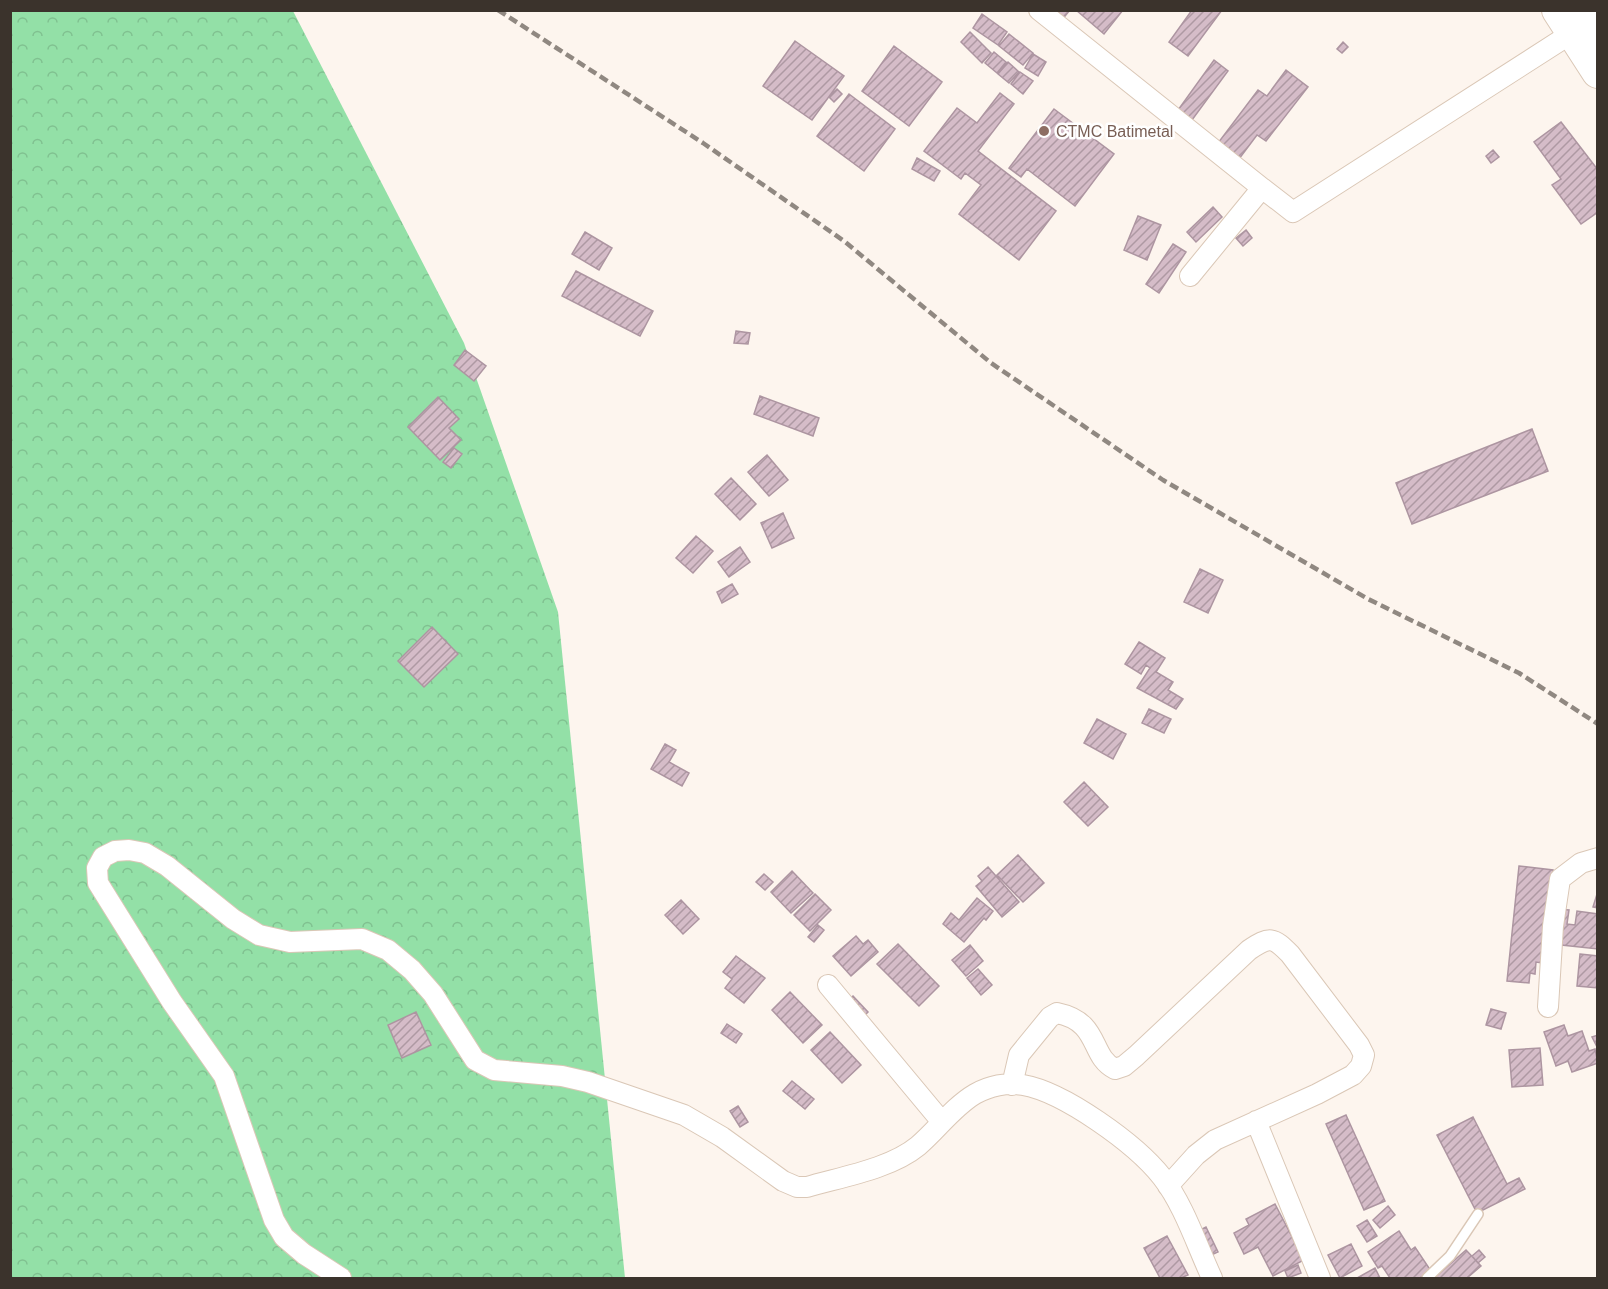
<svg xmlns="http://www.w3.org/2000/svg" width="1608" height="1289" font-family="Arial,sans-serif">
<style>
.forest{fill:url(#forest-crowns)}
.building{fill:url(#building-hatch);stroke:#ad95a1;stroke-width:1.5}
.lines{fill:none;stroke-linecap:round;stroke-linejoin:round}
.service-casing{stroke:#dac7b6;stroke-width:12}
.minor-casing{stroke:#dac7b6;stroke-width:22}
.trunk-casing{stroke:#dac7b6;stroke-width:34}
.service{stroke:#fff;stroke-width:9}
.minor{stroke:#fff;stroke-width:20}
.trunk{stroke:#fff;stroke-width:32}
.rail{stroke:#908881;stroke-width:4.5;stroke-dasharray:9 4.5;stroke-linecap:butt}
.education-dot{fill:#8d6e63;stroke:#fff;stroke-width:2}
.labels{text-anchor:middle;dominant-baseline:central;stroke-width:5;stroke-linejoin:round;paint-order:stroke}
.education-label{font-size:16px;fill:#785e54;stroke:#fff;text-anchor:start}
</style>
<defs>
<pattern id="forest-crowns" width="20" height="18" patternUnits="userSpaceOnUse" patternTransform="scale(1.5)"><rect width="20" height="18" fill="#93e0a7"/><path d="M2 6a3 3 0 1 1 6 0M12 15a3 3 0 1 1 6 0" fill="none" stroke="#80c190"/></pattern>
<pattern id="building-hatch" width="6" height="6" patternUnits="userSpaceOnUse" patternTransform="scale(1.5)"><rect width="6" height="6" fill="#d5bcc8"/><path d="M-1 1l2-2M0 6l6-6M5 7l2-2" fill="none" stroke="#ae99a3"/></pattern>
</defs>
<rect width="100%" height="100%" fill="#fdf5ee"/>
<path class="forest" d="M10,11H293L464,343L558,612L625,1278H11Z"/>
<path class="building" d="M1049,10H1070L1061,21Z
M1076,10H1123L1104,34Z
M1192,10H1222L1188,56L1169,42Z
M982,14L1007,32L998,45L973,28Z
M970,32L991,53L982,63L961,42Z
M1009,34L1033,53L1023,65L999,46Z
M795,41L844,76L812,120L763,86Z
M1343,42L1348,47L1342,53L1337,49Z
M894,46L942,82L909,126L862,91Z
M994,52L1006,62L997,73L985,63Z
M1033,54L1046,62L1038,76L1025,68Z
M1214,60L1228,71L1192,120L1178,110Z
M1008,62L1019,72L1009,83L998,74Z
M1286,70L1308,87L1266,141L1257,135L1239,159L1218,143L1258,90L1267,96Z
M1020,72L1033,81L1023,94L1011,84Z
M837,89L842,94L834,102L829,97Z
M1000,93L1014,104L978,151L1056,211L1019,260L959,214L981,185L965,173L961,179L924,151L957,108L977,123Z
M849,94L895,129L864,171L817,136Z
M1054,109L1114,154L1075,206L1027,169L1021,177L1009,168Z
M1561,122L1598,170V212L1581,224L1552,185L1561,179L1534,142Z
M1493,150L1499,157L1491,163L1486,156Z
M917,158L940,171L934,181L912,169Z
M1213,207L1222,217L1196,242L1187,232Z
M1138,216L1161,225L1147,260L1124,250Z
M1246,230L1252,238L1243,246L1236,238Z
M585,232L612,248L599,270L572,254Z
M1173,244L1186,252L1159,293L1146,284Z
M576,271L653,311L640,336L562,296Z
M736,331L750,333L748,344L734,343Z
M465,350L486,366L474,381L454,365Z
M760,396L819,418L813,436L754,414Z
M438,397L459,419L449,428L461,440L440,460L408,427Z
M1532,429L1548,471L1412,524L1396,483Z
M454,448L462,454L451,468L443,462Z
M767,455L788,480L769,496L748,472Z
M731,478L756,504L740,520L715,494Z
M783,513L794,538L772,548L761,523Z
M696,536L713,551L693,573L676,558Z
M740,547L750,562L729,577L718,562Z
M1200,569L1223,580L1208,613L1184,602Z
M732,584L738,594L722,603L717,592Z
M432,627L458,654L424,687L398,661Z
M1139,642L1165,658L1156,672L1173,682L1168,690L1183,699L1176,709L1137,688L1150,668L1146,665L1141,674L1125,664Z
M1149,709L1171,719L1164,733L1142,723Z
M1097,719L1126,734L1113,759L1084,743Z
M665,744L676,750L669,762L689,773L682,786L651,769Z
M1084,782L1108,807L1088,826L1064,802Z
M1018,855L1044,883L1023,902L997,875Z
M1519,866L1553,870L1542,963L1536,962L1535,974L1530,973L1529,983L1507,981Z
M988,867L1019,902L1002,917L976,886L982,881L978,876Z
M792,871L813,893L791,913L771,892Z
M764,874L773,882L765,890L756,882Z
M1598,891V908L1593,907Z
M815,894L831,910L810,931L794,915Z
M977,898L993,911L986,920L984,918L964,942L943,924L951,913L959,920Z
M681,900L699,919L683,934L665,915Z
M1556,909L1569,910L1567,924L1575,925L1577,911L1598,914V949L1552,944Z
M818,925L824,930L814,942L808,937Z
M856,936L863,944L868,940L878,952L851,976L833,956Z
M898,944L939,986L919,1006L877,964Z
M970,945L983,961L966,976L952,960Z
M1580,954L1598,956V988L1577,986Z
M736,956L765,978L744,1003L725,988L732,979L723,972Z
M978,969L992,985L981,995L967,978Z
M790,992L822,1025L803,1043L772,1010Z
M853,996L868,1012L857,1023L842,1006Z
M1491,1009L1506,1013L1501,1029L1486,1025Z
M416,1012L431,1045L402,1058L388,1025Z
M727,1024L742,1034L736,1043L721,1033Z
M1564,1025L1568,1036L1582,1031L1589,1051L1595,1049L1598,1063L1572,1072L1568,1061L1556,1066L1544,1032Z
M830,1032L861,1065L842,1083L811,1050Z
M1598,1035V1049L1592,1037Z
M1540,1048L1543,1085L1512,1087L1509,1050Z
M792,1081L814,1099L805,1109L783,1091Z
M738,1106L748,1122L740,1127L730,1111Z
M1346,1115L1385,1201L1364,1210L1326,1124Z
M1473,1117L1507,1184L1519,1178L1525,1189L1477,1213L1437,1135Z
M1275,1204L1304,1260L1273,1276L1258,1247L1244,1254L1234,1233L1249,1225L1246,1219Z
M1388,1206L1395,1215L1380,1228L1373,1220Z
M1367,1220L1377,1236L1367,1242L1357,1226Z
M1206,1227L1218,1252L1207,1257L1196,1232Z
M1399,1231L1411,1250L1415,1247L1431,1271L1420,1278H1390L1382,1266L1378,1268L1368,1252Z
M1167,1236L1188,1275L1181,1278H1160L1144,1248Z
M1351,1244L1362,1266L1340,1278L1328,1255Z
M1466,1250L1481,1266L1467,1278H1434Z
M1479,1250L1485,1257L1478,1263L1472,1256Z
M1298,1265L1301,1273L1288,1278L1285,1271Z
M1375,1268L1380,1278H1357Z"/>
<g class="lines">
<g class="service-casing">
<path id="service" d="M1427,1278L1450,1256L1478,1214"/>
</g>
<g class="minor-casing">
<path id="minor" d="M1039,10L1262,188
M1190,276L1262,188L1293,212L1572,33
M828,985L942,1122
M1548,1007L1553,926L1560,879L1581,863L1598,858
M1012,1085L1019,1055L1050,1017L1057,1013C1101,1022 1089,1056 1115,1069L1124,1066L1136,1056L1249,950C1270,936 1273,937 1290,954L1359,1045L1364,1055L1361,1066L1353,1075L1317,1094L1215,1140L1196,1155L1168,1186
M1256,1121L1320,1278
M341,1278L304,1254L284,1237L274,1220L224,1076L172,1002L98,883L97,868L103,857L115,851L129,850L145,853L167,866L233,919L259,935L290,942L362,939L388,950L412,970L433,994L475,1060L494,1070L562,1076L588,1082L684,1115L722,1137L783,1181L797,1187H807C841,1177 890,1169 918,1146C937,1130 953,1107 975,1094C989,1086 1007,1082 1023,1085C1064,1092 1136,1144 1162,1177C1184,1205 1197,1246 1212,1278"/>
</g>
<g class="trunk-casing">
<path id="trunk" d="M1558,10L1598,72
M1589,10L1598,24"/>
</g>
<use href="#service" class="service"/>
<use href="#minor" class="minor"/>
<use href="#trunk" class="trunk"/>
<path class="rail" d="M498,10L703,143L844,241L991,363L1163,480L1368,599L1519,673L1598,724"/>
</g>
<circle class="education-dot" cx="1044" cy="131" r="6"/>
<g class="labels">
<g class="education-label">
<text x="1056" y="131">CTMC Batimetal</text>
</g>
</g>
<rect width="1608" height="1289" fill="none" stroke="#3b332c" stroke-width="24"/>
</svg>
